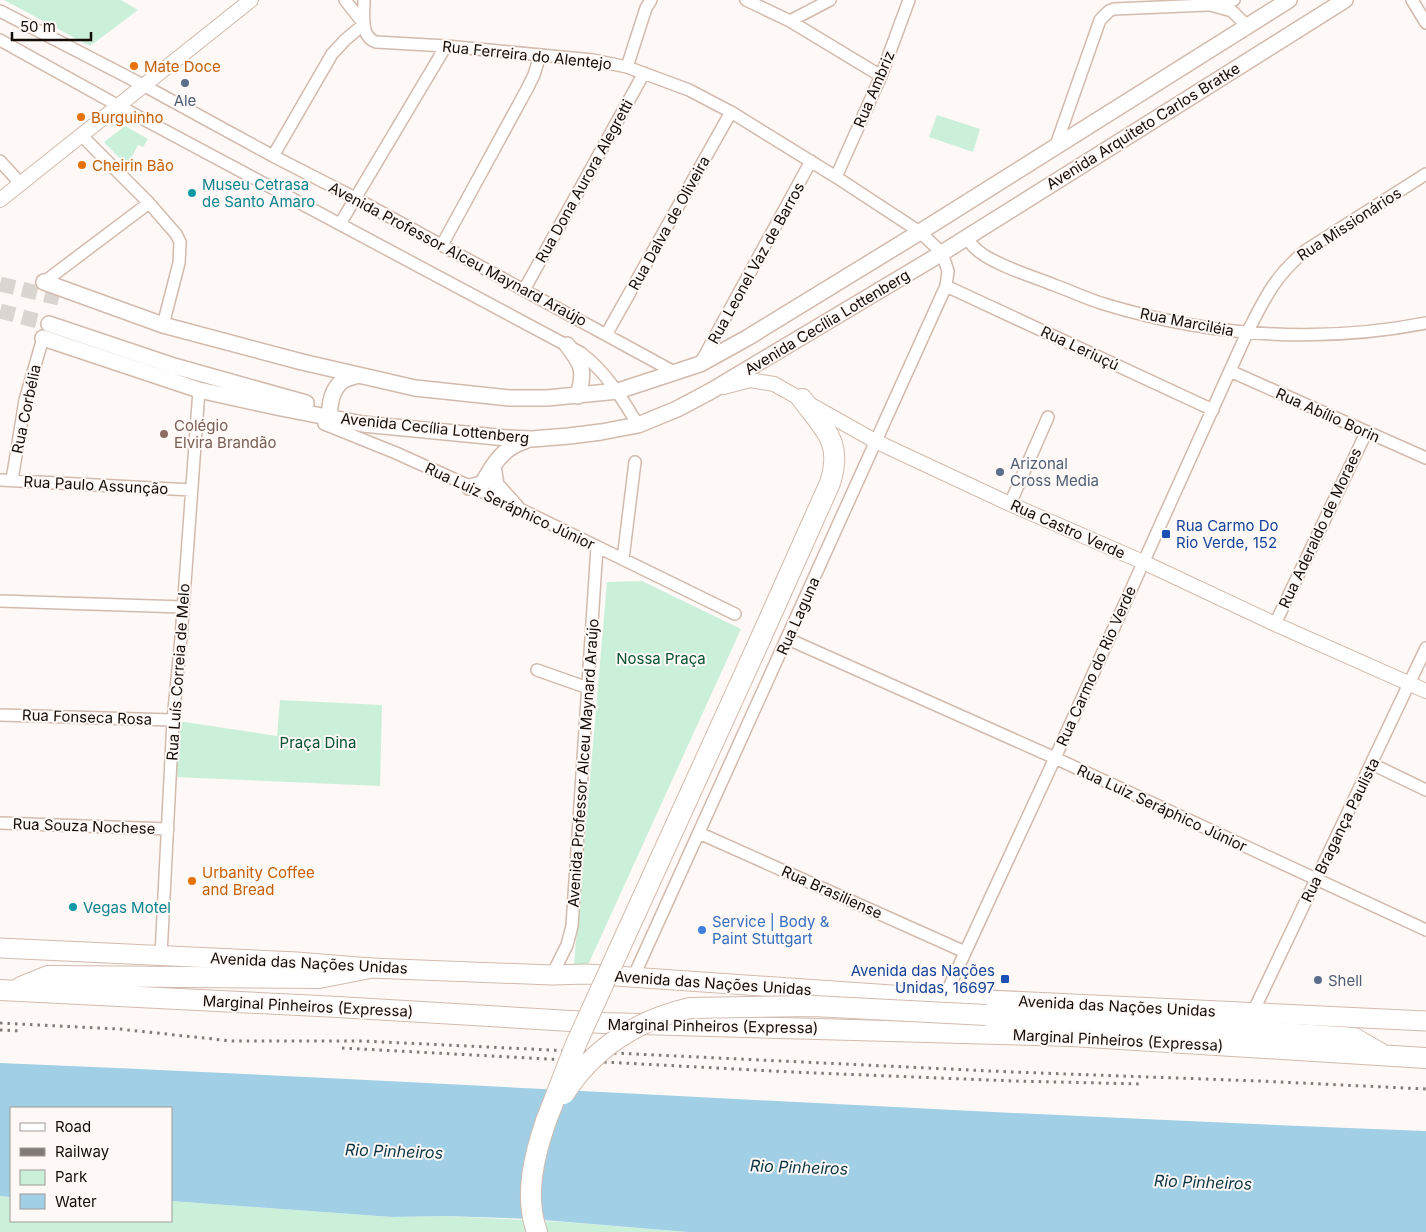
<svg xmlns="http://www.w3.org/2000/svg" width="1426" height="1232" font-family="Inter,sans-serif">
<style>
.green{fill:#cbf0d9}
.water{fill:#a0cfe6}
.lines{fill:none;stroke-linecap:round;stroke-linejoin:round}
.secondary-tunnel{stroke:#dbd5d2;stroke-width:15;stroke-dasharray:15 8;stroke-linecap:butt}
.minor-casing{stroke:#d2baad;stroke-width:14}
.tertiary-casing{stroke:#d2baad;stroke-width:16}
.secondary-casing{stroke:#d2baad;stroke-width:18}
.trunk-casing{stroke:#d2baad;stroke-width:21}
.motorway-casing{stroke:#d2baad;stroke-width:22}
.minor{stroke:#fff;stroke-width:11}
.tertiary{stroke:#fff;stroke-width:14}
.secondary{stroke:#fff;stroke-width:15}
.trunk{stroke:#fff;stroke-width:19}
.motorway{stroke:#fff;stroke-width:20}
.rail{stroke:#817b77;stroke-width:3;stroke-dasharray:2.5 5;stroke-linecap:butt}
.motorway-bridge-casing{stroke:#d2baad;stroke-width:22;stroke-linecap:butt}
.motorway-bridge{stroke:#fff;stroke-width:20}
.food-dot{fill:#e8710a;stroke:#fef9f6;stroke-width:2}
.service-dot{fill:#5c6f8a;stroke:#fef9f6;stroke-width:2}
.culture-dot{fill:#0f9aa8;stroke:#fef9f6;stroke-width:2}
.education-dot{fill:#8d6e63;stroke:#fef9f6;stroke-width:2}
.transit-dot{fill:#1a4fb4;stroke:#fef9f6;stroke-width:2}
.shop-dot{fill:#3f7fe0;stroke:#fef9f6;stroke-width:2}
.labels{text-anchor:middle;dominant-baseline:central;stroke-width:4;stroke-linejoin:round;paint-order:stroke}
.street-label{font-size:15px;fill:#140c07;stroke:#fef9f6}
.food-label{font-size:15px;fill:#c56008;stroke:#fef9f6;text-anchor:start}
.service-label{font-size:15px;fill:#4e5e75;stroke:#fef9f6;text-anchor:start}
.culture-label{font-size:15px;fill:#0d838f;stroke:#fef9f6;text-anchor:start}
.education-label{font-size:15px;fill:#785e54;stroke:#fef9f6;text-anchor:start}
.transit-label{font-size:15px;fill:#164399;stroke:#fef9f6;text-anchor:start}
.park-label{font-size:15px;fill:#045231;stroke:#fef9f6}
.shop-label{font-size:15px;fill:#366cbe;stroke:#fef9f6;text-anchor:start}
.water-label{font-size:16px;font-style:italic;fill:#093444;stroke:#fef9f6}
</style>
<rect width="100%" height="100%" fill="#fef9f6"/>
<path class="green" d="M4,0H121L138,10L90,46Z
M937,115L980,129L973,152L929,137Z
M125,126L148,139L143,147L138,145L127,166L104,142Z
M642,581L741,629L588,965L574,964L607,582Z
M280,700L382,705L380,786L174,777L178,721L277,736Z
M0,1196L11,1197V1221H171V1201L392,1217L446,1216L564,1222L688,1232H0Z"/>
<path class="water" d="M0,1063C475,1083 950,1113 1426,1131V1232H688L531,1219L446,1216L392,1217L171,1201V1108H11V1197L0,1196Z"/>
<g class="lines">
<path class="secondary-tunnel" d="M0,284L59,298
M0,311L49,324"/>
<g class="minor-casing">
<path id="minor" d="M345,0L364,24
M364,0C364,14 360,37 376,42L446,46L593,60L627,67L689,90L731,112L836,177L920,232L942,253L948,271L946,286L633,978
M746,0L790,21L881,76
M1412,0L1426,23
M1214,6L1232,11L1247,26
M0,11L143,85L273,156L355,198L676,373
M790,21L830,0
M0,40L117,105L581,353C606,372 622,398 638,425
M627,67L646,8L651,0
M81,135L149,203L176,234L180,242L179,263L163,325
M1056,145L1100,20L1109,11L1114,9L1207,5L1234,0
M273,156L332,54L345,40L364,24
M0,161L20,183
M836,177L881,76L909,0
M340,224L446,46
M965,237C970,243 975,249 981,253C998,266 1034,277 1054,285C1071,291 1087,299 1104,304C1209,336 1318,344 1426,323
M442,245L527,89L534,75L540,55
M44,282L149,203
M946,286L1213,410
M524,290L644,73
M606,335L731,112
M700,364L811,161
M1230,371L1426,458
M324,424L396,453L516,507L735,614
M0,480L192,490
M12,480L25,400L43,338
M1010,504L1048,417
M623,559L635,462
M0,601L183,607
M1275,624L1366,433
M788,639L1055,758L1426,930
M537,670L588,688
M0,715L173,720
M1372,764L1426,790
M0,823L168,829
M699,833L965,952
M161,955L173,720L181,638L199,390
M552,975L567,945L572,926L597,547
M944,998L1055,758L1247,333C1265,298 1274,277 1305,251L1426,174
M1253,1012L1426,648"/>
</g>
<g class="tertiary-casing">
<path id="tertiary" d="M0,200L251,0
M724,387L750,380L774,384L875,441L1010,504L1143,562L1275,624L1426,691"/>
</g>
<g class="secondary-casing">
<path id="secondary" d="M44,282L163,325L302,362L415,388L510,398H547L618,391L700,364L747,338L920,232L1289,0
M49,324L174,366L306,403
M43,338L199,390L281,408L363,424L507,438L532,439L569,436L601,432L638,425L677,409L711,391L942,253L1345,0
M567,345C583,365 585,371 578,396
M333,425C327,413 330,393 340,383C345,378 352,377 359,375
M469,487L482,484L493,466
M516,507L496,485L493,466C502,453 510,446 525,441"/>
</g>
<g class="trunk-casing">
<path id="trunk" d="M0,948L297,962L370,968L552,975L587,974L906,996L1426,1021"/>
</g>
<g class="motorway-casing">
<path id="motorway" d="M759,642L830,483C843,442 825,430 802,399
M21,987L48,976L319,978L370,968
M0,990L338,1007L604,1023L1072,1036L1426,1058
M986,1015L1152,1024L1354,1038L1380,1053
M537,1232C524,1196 534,1156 546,1121"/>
</g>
<use href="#minor" class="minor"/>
<use href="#tertiary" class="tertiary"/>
<use href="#secondary" class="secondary"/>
<use href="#trunk" class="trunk"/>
<use href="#motorway" class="motorway"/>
<path class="rail" d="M0,1023L119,1029L232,1041H362L1012,1072L1259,1081L1426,1089
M0,1030L22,1031
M342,1048L791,1072L1013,1081L1143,1084"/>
<g class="motorway-bridge-casing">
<path id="motorway-bridge" d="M564,1094C593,1048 638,1020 690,1008L813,1006L986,1015
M546,1121L576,1044L759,642"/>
</g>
<use href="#motorway-bridge" class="motorway-bridge"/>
</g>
<g class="food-dot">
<circle cx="134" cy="66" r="5"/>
<circle cx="81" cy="117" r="5"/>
<circle cx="82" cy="165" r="5"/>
<circle cx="192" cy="881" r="5"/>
</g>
<g class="service-dot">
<circle cx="185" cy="83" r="5"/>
<circle cx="1000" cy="472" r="5"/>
<circle cx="1318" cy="980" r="5"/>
</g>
<g class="culture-dot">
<circle cx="192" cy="193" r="5"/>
<circle cx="73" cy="907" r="5"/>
</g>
<circle class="education-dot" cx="164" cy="434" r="5"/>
<g class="transit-dot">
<rect x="1161" y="529" width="10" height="10" rx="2.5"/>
<rect x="1000" y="974" width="10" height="10" rx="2.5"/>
</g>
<circle class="shop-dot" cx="702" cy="930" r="5"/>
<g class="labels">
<g class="street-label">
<text transform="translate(527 55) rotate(6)">Rua Ferreira do Alentejo</text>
<text transform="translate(874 89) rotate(-67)">Rua Ambriz</text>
<text transform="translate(1143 126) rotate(-32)">Avenida Arquiteto Carlos Bratke</text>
<text transform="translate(584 181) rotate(-61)">Rua Dona Aurora Alegretti</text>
<text transform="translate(669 223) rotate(-61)">Rua Dalva de Oliveira</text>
<text transform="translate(1349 224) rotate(-33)">Rua Missionários</text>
<text transform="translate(458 254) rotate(28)">Avenida Professor Alceu Maynard Araújo</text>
<text transform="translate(756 263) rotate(-61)">Rua Leonel Vaz de Barros</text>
<text transform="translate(827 322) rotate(-31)">Avenida Cecília Lottenberg</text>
<text transform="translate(1187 322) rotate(11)">Rua Marciléia</text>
<text transform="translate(1080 348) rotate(25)">Rua Leriuçú</text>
<text transform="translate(26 409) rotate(-78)">Rua Corbélia</text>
<text transform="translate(1328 415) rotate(24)">Rua Abílio Borin</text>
<text transform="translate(435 428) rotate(6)">Avenida Cecília Lottenberg</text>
<text transform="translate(96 485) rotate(3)">Rua Paulo Assunção</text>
<text transform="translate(510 506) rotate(25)">Rua Luiz Seráphico Júnior</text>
<text transform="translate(1320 528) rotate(-65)">Rua Aderaldo de Moraes</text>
<text transform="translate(1068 529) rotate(24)">Rua Castro Verde</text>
<text transform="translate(798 616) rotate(-66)">Rua Laguna</text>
<text transform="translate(1096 666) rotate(-66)">Rua Carmo do Rio Verde</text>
<text transform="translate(178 672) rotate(-86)">Rua Luís Correia de Melo</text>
<text transform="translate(87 717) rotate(2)">Rua Fonseca Rosa</text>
<text transform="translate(583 763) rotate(-86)">Avenida Professor Alceu Maynard Araújo</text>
<text transform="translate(1162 808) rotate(25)">Rua Luiz Seráphico Júnior</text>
<text transform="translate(84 826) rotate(2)">Rua Souza Nochese</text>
<text transform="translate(1340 830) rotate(-64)">Rua Bragança Paulista</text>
<text transform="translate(832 892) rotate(24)">Rua Brasiliense</text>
<text transform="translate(309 963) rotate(3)">Avenida das Nações Unidas</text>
<text transform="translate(713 983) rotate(4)">Avenida das Nações Unidas</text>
<text transform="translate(308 1006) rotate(3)">Marginal Pinheiros (Expressa)</text>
<text transform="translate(1117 1006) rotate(3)">Avenida das Nações Unidas</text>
<text transform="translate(713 1026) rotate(1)">Marginal Pinheiros (Expressa)</text>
<text transform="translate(1118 1040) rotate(3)">Marginal Pinheiros (Expressa)</text>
</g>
<g class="food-label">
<text x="144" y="66">Mate Doce</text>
<text x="91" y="117">Burguinho</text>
<text x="92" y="165">Cheirin Bão</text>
<text x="202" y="872">Urbanity Coffee<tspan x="202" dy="17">and Bread</tspan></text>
</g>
<g class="service-label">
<text x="185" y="100" text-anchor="middle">Ale</text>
<text x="1010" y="463">Arizonal<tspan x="1010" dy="17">Cross Media</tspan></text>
<text x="1328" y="980">Shell</text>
</g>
<g class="culture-label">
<text x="202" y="184">Museu Cetrasa<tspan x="202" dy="17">de Santo Amaro</tspan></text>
<text x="83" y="907">Vegas Motel</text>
</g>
<g class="education-label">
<text x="174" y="425">Colégio<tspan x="174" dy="17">Elvira Brandão</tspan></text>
</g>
<g class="transit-label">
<text x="1176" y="525">Rua Carmo Do<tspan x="1176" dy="17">Rio Verde, 152</tspan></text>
<text x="995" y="970" text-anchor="end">Avenida das Nações<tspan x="995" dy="17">Unidas, 16697</tspan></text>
</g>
<g class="park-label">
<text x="661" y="658">Nossa Praça</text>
<text x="318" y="742">Praça Dina</text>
</g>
<g class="shop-label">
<text x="712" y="921">Service | Body &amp;<tspan x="712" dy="17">Paint Stuttgart</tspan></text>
</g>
<g class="water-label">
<text transform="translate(394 1151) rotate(2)">Rio Pinheiros</text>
<text transform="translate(799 1167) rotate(2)">Rio Pinheiros</text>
<text transform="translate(1203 1182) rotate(2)">Rio Pinheiros</text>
</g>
</g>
<rect x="10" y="1107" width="162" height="115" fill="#fef9f6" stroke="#a09a96"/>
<rect x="20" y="1123" width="25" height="8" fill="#ffffff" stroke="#a09a96"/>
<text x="55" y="1132" font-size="15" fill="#140c07">Road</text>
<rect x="20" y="1148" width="25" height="8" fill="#817b77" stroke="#a09a96"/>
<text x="55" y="1157" font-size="15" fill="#140c07">Railway</text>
<rect x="20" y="1170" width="25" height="15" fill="#cbf0d9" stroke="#a09a96"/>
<text x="55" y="1182" font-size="15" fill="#140c07">Park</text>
<rect x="20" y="1194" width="25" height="15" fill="#a0cfe6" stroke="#a09a96"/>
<text x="55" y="1207" font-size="15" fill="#140c07">Water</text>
<path d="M12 32v8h79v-8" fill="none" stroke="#140c07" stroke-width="2.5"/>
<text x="20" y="32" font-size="15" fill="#140c07" stroke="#fef9f6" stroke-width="4" paint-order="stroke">50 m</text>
</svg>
